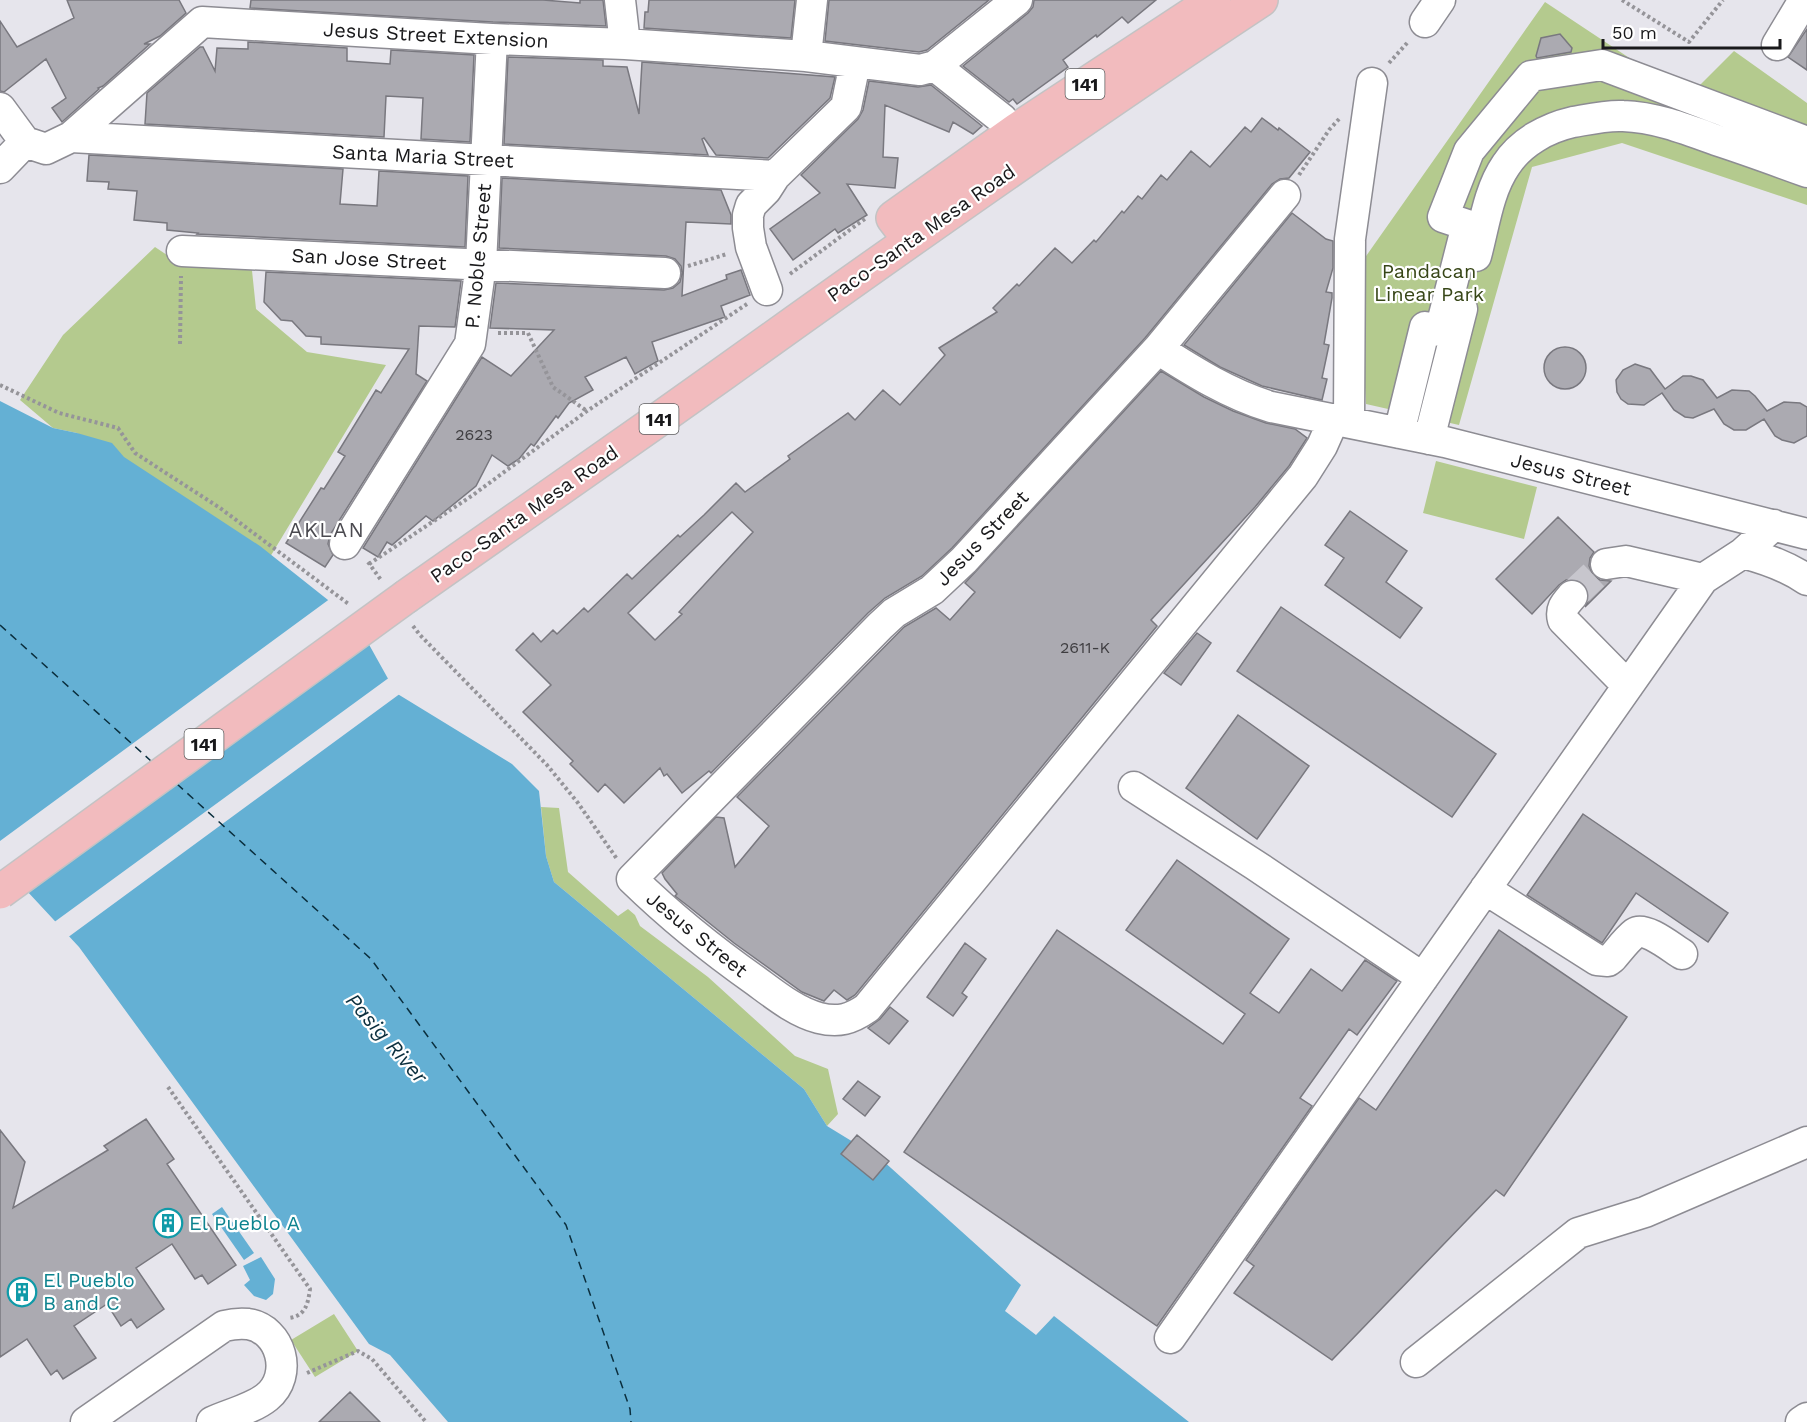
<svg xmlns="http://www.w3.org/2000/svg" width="1807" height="1422" font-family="'Work Sans',sans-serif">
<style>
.green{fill:#b4ca8e}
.water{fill:#64b0d4}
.pier{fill:#e6e5ec}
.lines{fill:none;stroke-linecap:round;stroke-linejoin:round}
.ferry{stroke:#0b2f3e;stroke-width:1.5;stroke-dasharray:8 6;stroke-linecap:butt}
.building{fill:#abaab1;stroke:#79787f;stroke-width:1.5;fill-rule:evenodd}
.minor-tunnel{stroke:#c7c6cd;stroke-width:30;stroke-dasharray:30 15;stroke-linecap:butt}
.minor-casing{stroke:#8d8c93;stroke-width:33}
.major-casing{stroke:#c3c3c4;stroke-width:36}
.path{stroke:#959499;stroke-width:4;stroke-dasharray:3 3;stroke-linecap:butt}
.minor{stroke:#fff;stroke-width:30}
.major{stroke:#f2bbbe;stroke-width:33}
.major-bridge-casing{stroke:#c3c3c4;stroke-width:36;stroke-linecap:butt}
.major-bridge{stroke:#f2bbbe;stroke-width:33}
.labels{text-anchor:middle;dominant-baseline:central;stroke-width:4.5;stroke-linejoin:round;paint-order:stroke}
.number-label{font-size:16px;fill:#3e3d40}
.shield{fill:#fff;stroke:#5e5e5f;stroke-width:1.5}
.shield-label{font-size:18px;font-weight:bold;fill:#19191b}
.street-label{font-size:20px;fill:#19191b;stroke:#fff}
.park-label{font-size:20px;fill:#374617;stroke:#fff}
.culture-label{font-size:20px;fill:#0d838f;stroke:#fff;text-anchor:start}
.neighbourhood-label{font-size:21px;letter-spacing:1.5px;fill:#4b4a50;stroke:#fff}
.water-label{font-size:21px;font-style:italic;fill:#0b2f3e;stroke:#fff}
</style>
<rect width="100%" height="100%" fill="#e6e5ec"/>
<path class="green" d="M1545,2L1652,73L1693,92L1734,51L1807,103V205L1622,143L1532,167L1459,425L1366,404L1361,319L1364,259Z
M155,247L176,261H251L256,309L307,352L386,365L270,557L77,433L53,428L20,400L63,335Z
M1436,461L1537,487L1524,539L1423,513Z
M541,807L559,808L568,872L618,916L628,909L635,915L640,926L708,977L795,1056L828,1069L838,1114L827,1126L804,1089L554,882L546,856Z
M334,1314L358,1351L315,1377L291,1340Z"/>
<path class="water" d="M0,401L53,428L77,433L112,443L124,457L260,546L357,623L396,693L512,764L539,791L546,856L554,882L804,1089L827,1126L881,1159L1021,1285L1005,1311L1036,1335L1054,1316L1189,1422H448L390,1355L369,1344L79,947L0,862Z
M222,1207L254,1253L244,1260L212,1214Z
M261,1257L275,1279L273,1294L266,1300L254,1296L244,1285L250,1280L243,1266Z"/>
<path class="pier" d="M331,598L359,621L25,893L0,866V841Z
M390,677L398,691L401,693L67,938L53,923Z"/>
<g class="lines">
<path class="ferry" d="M0,625L151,761
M177,784L371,959L566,1225L630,1409L631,1422"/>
</g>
<path class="building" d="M67,0H179L186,13L160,36L144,44H150L103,86L98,88L99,89L62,122L52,108L66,98L46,59L4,92L0,91V21L17,47L74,18Z
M251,0H543L580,3V0H603L606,26L493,22L250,8Z
M649,0H795L791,38L644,28L645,12H648Z
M829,0H989L927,50L919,52L825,41Z
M1034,0H1156L1128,23L1122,17L1097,37L1096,35L1063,60L1068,67L1017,104L1013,99L1009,102L963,66L1028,13L1033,7Z
M1807,29V70L1788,57Z
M1560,34L1572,48L1571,52L1537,58L1536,56L1541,38Z
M248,42L347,48V61L390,64L391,50L474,55L470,142L421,139L423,98L386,96L384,137L145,124L147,93L200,47H203L215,71L217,48L248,49Z
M508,57L603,60V66L627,67L639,114L642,62L835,77L830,98L768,158L716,155L704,138L702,139L708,155L504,144Z
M869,81L918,87L931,85L982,126L973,134L953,122L949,132L885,105L883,157L898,158L895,188L847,184L867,215L838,233L835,229L793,260L770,229L820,193L801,175L858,119L863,110Z
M1262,118L1278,130L1279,128L1310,152L1289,178L1280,179L1272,184L1145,338L952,548L922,576L885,598L868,613L711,773L709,771L682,793L667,774L664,776L660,768L624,803L605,784L598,792L570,764L573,761L523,712L551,685L516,650L533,633L541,642L553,630L557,634L584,608L588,612L627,574L632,579L678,535L680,537L704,515L736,483L745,492L790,459L788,456L848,413L855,420L883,390L900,405L945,355L939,348L997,312L993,308L1017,284L1019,286L1055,248L1072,263L1094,240L1096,242L1122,211L1124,213L1138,196L1142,199L1161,175L1167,180L1191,151L1210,167L1245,127L1251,132ZM732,512L753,532L679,612L682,614L655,640L628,613Z
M89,155L343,169L340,204L377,206L379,171L468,176L465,247L197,234L198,233L167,230V223L134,220L137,191L108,189L109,182L87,181Z
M502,178L721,190L731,215V224L686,222L682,296L727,279L726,275L741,270L750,295L721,306L725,317L652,342L658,361L635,374L626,357L585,377L593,390L569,403L558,418L556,416L534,446L531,444L519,459L508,466L492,455L476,486L433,521L426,516L392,545L387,542L378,557L363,548L482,357L511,376L554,330L490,328L496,283L664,290L673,288L680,282L682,273L681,266L675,259L666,256L499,248Z
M1292,213L1326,239L1333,241V268L1326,292L1332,293V298L1324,344L1329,345L1322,378L1327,379L1322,400L1262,386L1220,367L1184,345Z
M266,272L461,281L455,327L419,326L416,374L427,381L330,535L328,544L333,555L325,567L286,543L321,488L324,489L345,456L338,452L376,390L381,393L409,349L321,344V337L306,336L292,321L281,320L264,302Z
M1544 368a21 21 0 1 1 42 0a21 21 0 1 1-42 0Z
M1635,364L1650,369L1665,389L1683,376H1691L1703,380L1717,398L1732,390L1749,391L1755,396L1767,411L1784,402L1800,403L1807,407V436L1794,443L1782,440L1775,436L1764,419L1746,430H1734L1724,424L1714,409L1693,418L1685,417L1674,410L1662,393L1644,405L1628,404L1621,399L1617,392L1616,380L1623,370Z
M1161,371L1204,397L1233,411L1266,423L1295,429L1307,438L1289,466L1255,507L1151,620L1157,626L855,995L847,1000L834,990L824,1001L802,992L734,943L688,906L675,896L677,894L665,879L662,873L716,817L724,818L735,867L769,826L737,797L904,627L936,608L950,620L975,592L965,583Z
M1350,511L1407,551L1386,582L1422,608L1400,638L1325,585L1344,558L1325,545Z
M1558,517L1594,552L1590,558L1589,566L1593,575L1600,580L1611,581L1585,607L1589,599L1588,591L1584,583L1576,579L1566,580L1559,585L1532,614L1496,579Z
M1281,607L1496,754L1452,817L1237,671Z
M1197,633L1211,643L1181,685L1164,673Z
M1238,715L1309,766L1257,839L1186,788Z
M1583,814L1728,913L1708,942L1636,893L1602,943L1527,895Z
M1177,860L1289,939L1250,993L1279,1013L1311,969L1342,991L1365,960L1397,981L1357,1035L1349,1029L1300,1098L1312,1106L1157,1326L904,1152L1057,930L1223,1044L1245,1014L1126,930Z
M1499,930L1627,1017L1504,1196L1496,1190L1332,1360L1234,1293L1254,1266L1246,1260L1359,1098L1376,1110Z
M965,943L986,959L962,993L967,997L953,1016L927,997Z
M890,1007L908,1021L889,1044L868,1028L880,1019Z
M858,1081L880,1097L865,1116L843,1099Z
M146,1119L174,1159L167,1164L236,1265L208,1284L202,1275L195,1279L172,1244L136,1268L164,1309L137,1328L131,1319L121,1326L107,1304L74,1326L96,1358L63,1379L57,1370L51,1375L27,1339L0,1357V1130L25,1162L13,1208L108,1150L104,1146Z
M857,1135L889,1161L873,1180L841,1154Z
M350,1392L380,1422H319Z"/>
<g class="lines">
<path class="minor-tunnel" d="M1572,596L1606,564"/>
<g class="minor-casing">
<path id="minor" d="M620,0L625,44
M1425,22L1440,0
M1777,45L1804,0
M806,56L812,0
M935,66L1002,119
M0,108L25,142L46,149L71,137L202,22L492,39L625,44L806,56L920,70L935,66L1017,0
M71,137L775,176
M0,168L25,142
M1285,195L1158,349L964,560L932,590L894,613L880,626L632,879C670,916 712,950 756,981C775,995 796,1012 819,1018C839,1023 851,1019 867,1008L1303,476L1322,446L1334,419
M182,251L665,273
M1476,256C1484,227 1488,191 1506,165C1521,142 1547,128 1573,122C1590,119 1607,115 1623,116C1655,117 1686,129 1716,140C1747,150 1777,161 1807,172
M767,290L751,247L748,228V215L751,205L766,190L775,176L846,107L855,63
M1158,349C1194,372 1229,394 1271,407L1445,442L1807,534
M1349,422L1350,239L1372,83
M1399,433L1425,327L1440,331L1467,225L1443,217L1469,151L1531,76L1602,65L1807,142
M1429,439L1462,309
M345,544L470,344L481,264L492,39
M1743,553C1766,559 1787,566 1807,580
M1606,564L1626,561L1703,579
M1572,596C1565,604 1560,609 1563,620L1628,686
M1134,787L1255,865L1423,978
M1485,889L1597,960L1608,961L1612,958C1619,950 1627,939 1635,933C1645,926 1672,948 1682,954
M1170,1338L1703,579L1743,553L1774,525
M1416,1362L1578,1233L1645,1212L1807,1142
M86,1422L224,1326C232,1324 239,1323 248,1324C281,1329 294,1375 267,1397C252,1409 229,1414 212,1422
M1801,1422L1807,1418"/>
</g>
<g class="major-casing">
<path id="major" d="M909,239L893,218L1018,129L1214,0
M407,596C513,521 619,448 724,373C901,246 1079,120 1261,0"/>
</g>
<path class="path" d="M1622,0L1689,42L1723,0
M1389,63L1408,42
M1299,175L1329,130L1340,118
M688,266L727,254
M790,274L866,218
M498,333H528L553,387L587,411
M180,344L181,276
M0,385L59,413L118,428L135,453L220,508L350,605
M368,562L381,580
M369,564L473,495L587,411L747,304
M413,626L420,635L547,765L578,803L617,859
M168,1087L310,1289C308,1303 306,1316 289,1318
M307,1373L358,1351L372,1359L426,1422"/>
<use href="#minor" class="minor"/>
<use href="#major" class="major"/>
<g class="major-bridge-casing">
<path id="major-bridge" d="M0,892L407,596"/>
</g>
<use href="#major-bridge" class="major-bridge"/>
</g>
<defs>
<g id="building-ring" transform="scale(1.5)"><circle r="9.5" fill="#fff" stroke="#0f9aa8" stroke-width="1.5"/><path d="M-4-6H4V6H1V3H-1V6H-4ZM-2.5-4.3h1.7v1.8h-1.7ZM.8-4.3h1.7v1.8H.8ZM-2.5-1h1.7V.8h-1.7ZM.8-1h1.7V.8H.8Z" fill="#0f9aa8"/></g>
</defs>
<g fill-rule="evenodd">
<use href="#building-ring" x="168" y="1223"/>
<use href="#building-ring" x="22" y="1292"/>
</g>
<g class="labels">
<g class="number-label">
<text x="474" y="434">2623</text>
<text x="1085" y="647">2611-K</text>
</g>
<g class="shield">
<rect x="1065.5" y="69" width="39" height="30" rx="4.5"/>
<rect x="639.5" y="404" width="39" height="30" rx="4.5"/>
<rect x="184.5" y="729" width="39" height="30" rx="4.5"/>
</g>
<g class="shield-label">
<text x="1085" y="84">141</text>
<text x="659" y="419">141</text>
<text x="204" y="744">141</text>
</g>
<g class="street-label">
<text transform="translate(436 35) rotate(3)">Jesus Street Extension</text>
<text transform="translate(423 156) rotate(3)">Santa Maria Street</text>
<text transform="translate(921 233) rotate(-35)">Paco-Santa Mesa Road</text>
<text transform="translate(478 256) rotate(-85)">P. Noble Street</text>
<text transform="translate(369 259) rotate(3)">San Jose Street</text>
<text transform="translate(1571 474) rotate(14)">Jesus Street</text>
<text transform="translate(524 514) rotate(-35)">Paco-Santa Mesa Road</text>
<text transform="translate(982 538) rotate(-46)">Jesus Street</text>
<text transform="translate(697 934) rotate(39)">Jesus Street</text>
</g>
<g class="park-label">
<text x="1429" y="271">Pandacan<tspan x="1429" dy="23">Linear Park</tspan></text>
</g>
<g class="culture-label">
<text x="189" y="1223">El Pueblo A</text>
<text x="43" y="1280">El Pueblo<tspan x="43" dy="23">B and C</tspan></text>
</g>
<g class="neighbourhood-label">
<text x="327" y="529">AKLAN</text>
</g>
<g class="water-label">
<text transform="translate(387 1038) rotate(49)">Pasig River</text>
</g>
</g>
<path d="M1603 39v9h177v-9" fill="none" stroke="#19191b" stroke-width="3"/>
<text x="1612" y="39" font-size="18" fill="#19191b" stroke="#ffffff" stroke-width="4.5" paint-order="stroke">50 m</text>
</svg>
